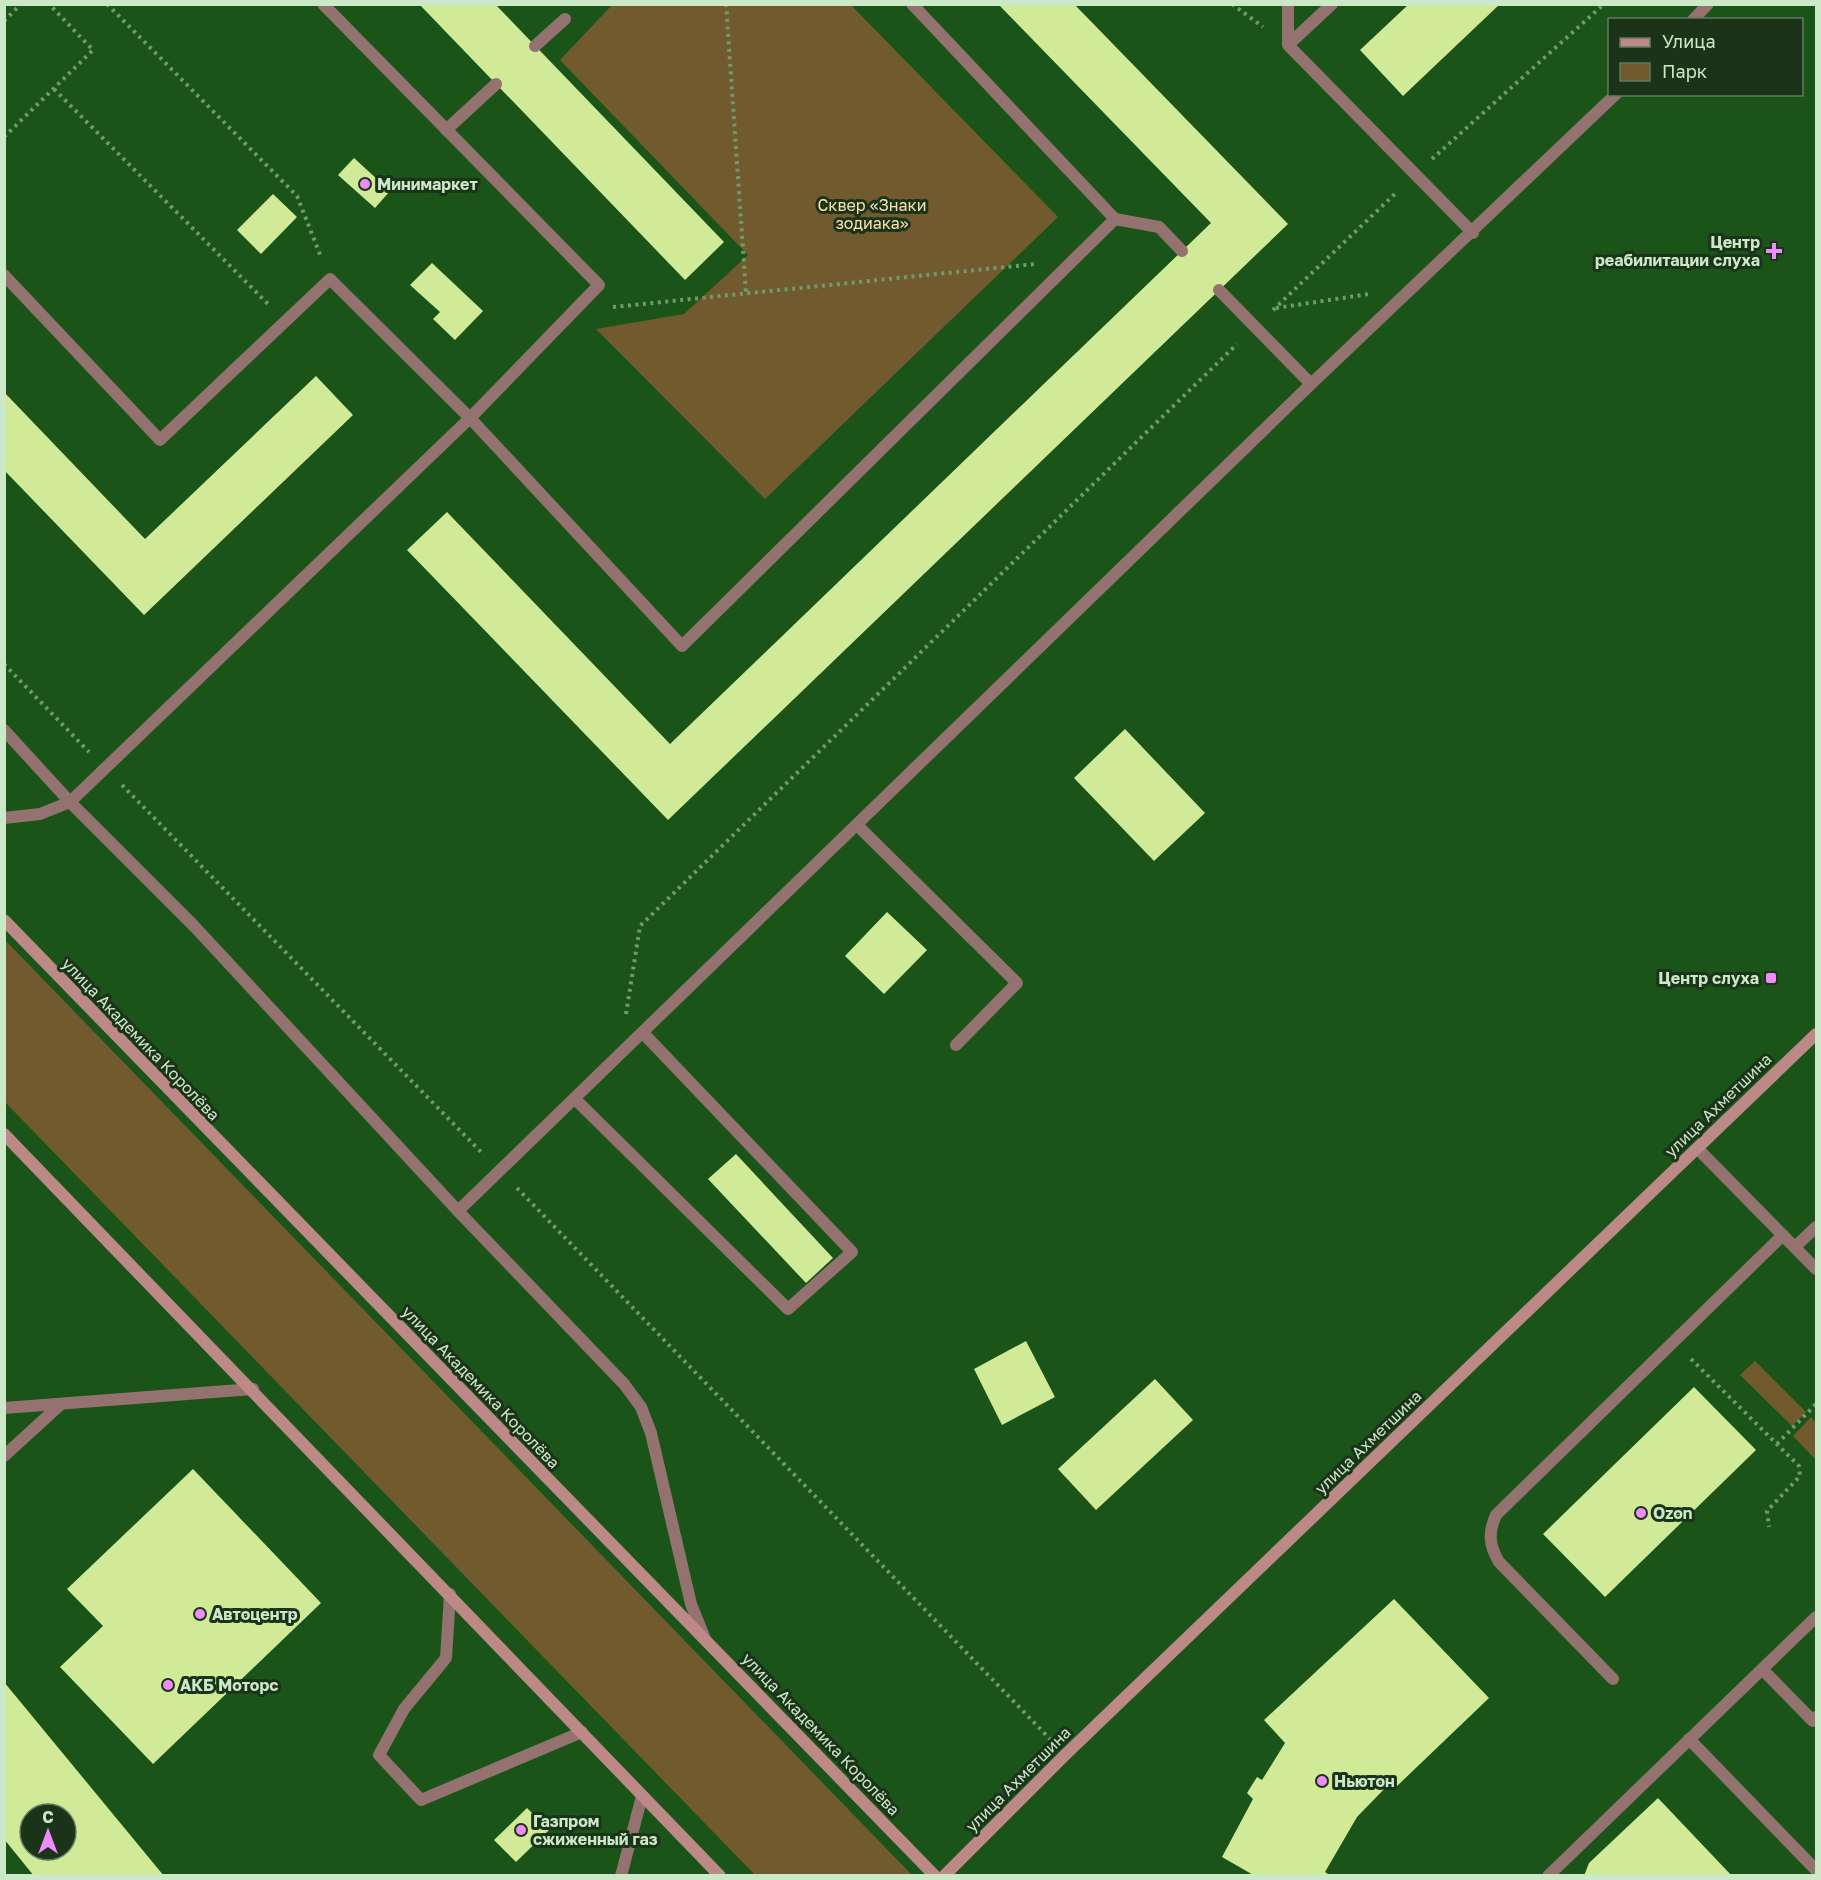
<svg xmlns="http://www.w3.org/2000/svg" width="1821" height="1880" font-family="'Golos Text',sans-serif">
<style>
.green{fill:#715b2e}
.building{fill:#d0ea98;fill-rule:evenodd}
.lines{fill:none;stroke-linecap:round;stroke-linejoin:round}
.path{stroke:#6f9b6c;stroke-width:4;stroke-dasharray:3 4.5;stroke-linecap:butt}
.lane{stroke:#937270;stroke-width:12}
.street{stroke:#937270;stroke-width:12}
.secondary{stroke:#bd8986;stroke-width:12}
.poi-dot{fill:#ed8cfa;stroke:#1b3319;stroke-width:2}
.labels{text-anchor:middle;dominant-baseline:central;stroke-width:6;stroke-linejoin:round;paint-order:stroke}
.poi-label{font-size:16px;font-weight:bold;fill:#cbe8c7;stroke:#1b3319;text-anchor:start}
.park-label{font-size:16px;fill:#fde0ab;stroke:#1b3319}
.street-label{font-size:16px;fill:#cbe8c7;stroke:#1b3319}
</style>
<rect width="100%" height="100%" fill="#1a5418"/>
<path class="green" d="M612,5H851L1058,217L765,499L596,329L684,314L748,255L560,60Z
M4,940H5L912,1875H755L5,1102Z
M1755,1361L1806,1412L1792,1426L1740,1375Z
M1811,1417L1816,1423V1460L1793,1436Z"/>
<path class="building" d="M419,4H495L724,242L685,280Z
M1409,4H1500L1403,96L1360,50Z
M999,5H1075L1288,224L668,820L407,550L447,512L670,744L1211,223Z
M354,158L390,191L375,208L338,175Z
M273,194L297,217L261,254L237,230Z
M432,263L483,311L455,340L433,319L440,312L410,285Z
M316,376L353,415L144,615L4,470V392L145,539Z
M1125,729L1205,813L1154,861L1074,778Z
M887,912L927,950L884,994L845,956Z
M736,1154L833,1258L806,1283L708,1179Z
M1026,1341L1055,1397L1002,1425L974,1369Z
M1155,1379L1193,1420L1096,1510L1058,1469Z
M1694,1387L1756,1450L1605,1597L1543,1534Z
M193,1469L321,1603L153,1764L60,1667L103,1626L67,1589Z
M1394,1599L1489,1698L1396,1787L1391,1782L1357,1817L1325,1872L1331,1876H1255L1222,1857L1253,1799L1247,1793L1257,1777L1262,1780L1285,1743L1264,1720Z
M4,1682L164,1876H34L4,1839ZM30,1814H66V1850H30Z
M1658,1798L1732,1876H1584L1589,1863Z
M527,1808L549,1830L516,1862L494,1840Z"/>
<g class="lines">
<path class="path" d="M107,4L297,196L321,257
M726,4L746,293
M1232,4L1263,27
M4,21L21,4
M54,89L269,305
M4,137L93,50L49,4
M1432,159L1604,4
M613,307L1035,264
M1276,308L1369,294
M1273,310L1398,191
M4,664L89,752
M122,785L484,1155
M626,1014L640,926L1237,344
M517,1188L1050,1739
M1691,1359L1799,1466L1800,1476L1767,1511L1769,1527
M1777,1444L1816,1404"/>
<path class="lane" d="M1288,4V45L1473,233
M1693,20L1708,4
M1288,45L1332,4
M535,46L565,19
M446,130L496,84
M1115,219L1159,227L1182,251
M4,275L160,440L330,279L470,418L682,646L1115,219L912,4
M1219,290L1311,384
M70,802L470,418L599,285L323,4
M858,826L1017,983L956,1045
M576,1100L788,1309L852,1252L644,1034
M1698,1149L1816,1269
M458,1211L1311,384L1616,94
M1795,1247L1816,1227
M4,1408L253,1389
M4,1456L61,1404
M450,1594L446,1658L404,1709L379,1755L421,1800L582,1732
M1762,1669L1813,1721L1816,1717
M1613,1679L1499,1562C1489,1545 1488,1533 1496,1515L1783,1235
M1689,1739L1816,1870
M621,1876L642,1796
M1548,1876L1816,1617"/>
<path class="street" d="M4,730L70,802L194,926L458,1211L624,1384L641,1407L651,1433L691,1604L705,1639
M4,818L40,814L70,802"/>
<path class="secondary" d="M4,920L935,1876
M4,1134L720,1876
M944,1876L1065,1755L1816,1034"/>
</g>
<g class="poi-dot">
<circle cx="365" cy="184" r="6"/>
<path d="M1771 242h6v6h6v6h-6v6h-6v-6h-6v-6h6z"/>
<rect x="1765" y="972" width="12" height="12" rx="3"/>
<circle cx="1641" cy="1513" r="6"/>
<circle cx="200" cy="1614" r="6"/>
<circle cx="168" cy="1685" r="6"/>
<circle cx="1322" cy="1781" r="6"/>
<circle cx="521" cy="1830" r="6"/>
</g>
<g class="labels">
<g class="poi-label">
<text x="377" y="184">Минимаркет</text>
<text x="1760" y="242" text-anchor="end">Центр<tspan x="1760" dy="18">реабилитации слуха</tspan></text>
<text x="1759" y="978" text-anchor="end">Центр слуха</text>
<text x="1653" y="1513">Ozon</text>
<text x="212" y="1614">Автоцентр</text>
<text x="180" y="1685">АКБ Моторс</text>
<text x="1334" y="1781">Ньютон</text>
<text x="533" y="1821">Газпром<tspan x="533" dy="18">сжиженный газ</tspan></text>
</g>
<g class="park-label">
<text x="872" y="205">Сквер «Знаки<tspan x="872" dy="18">зодиака»</tspan></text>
</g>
<g class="street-label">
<text transform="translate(141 1039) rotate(46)">улица Академика Королёва</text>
<text transform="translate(1718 1105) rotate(-44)">улица Ахметшина</text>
<text transform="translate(481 1387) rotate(46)">улица Академика Королёва</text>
<text transform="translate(1368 1442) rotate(-44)">улица Ахметшина</text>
<text transform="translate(821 1734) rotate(46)">улица Академика Королёва</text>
<text transform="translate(1018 1779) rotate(-45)">улица Ахметшина</text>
</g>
</g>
<rect width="1821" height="1880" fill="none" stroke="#cbe8c7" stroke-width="12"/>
<rect x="1608" y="18" width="195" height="78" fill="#1b3319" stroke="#617b5f" stroke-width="1.5"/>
<rect x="1620" y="38" width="30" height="9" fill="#bd8986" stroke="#617b5f" stroke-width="1.5"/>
<text x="1662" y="48" font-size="18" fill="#cbe8c7">Улица</text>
<rect x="1620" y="63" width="30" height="18" fill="#715b2e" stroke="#617b5f" stroke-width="1.5"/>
<text x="1662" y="78" font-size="18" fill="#cbe8c7">Парк</text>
<g transform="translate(48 1832)"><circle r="28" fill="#1b3319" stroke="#617b5f" stroke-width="1.5"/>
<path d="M0-4.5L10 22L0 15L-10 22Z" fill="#ed8cfa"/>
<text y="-9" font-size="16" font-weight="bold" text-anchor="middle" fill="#cbe8c7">С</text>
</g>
</svg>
